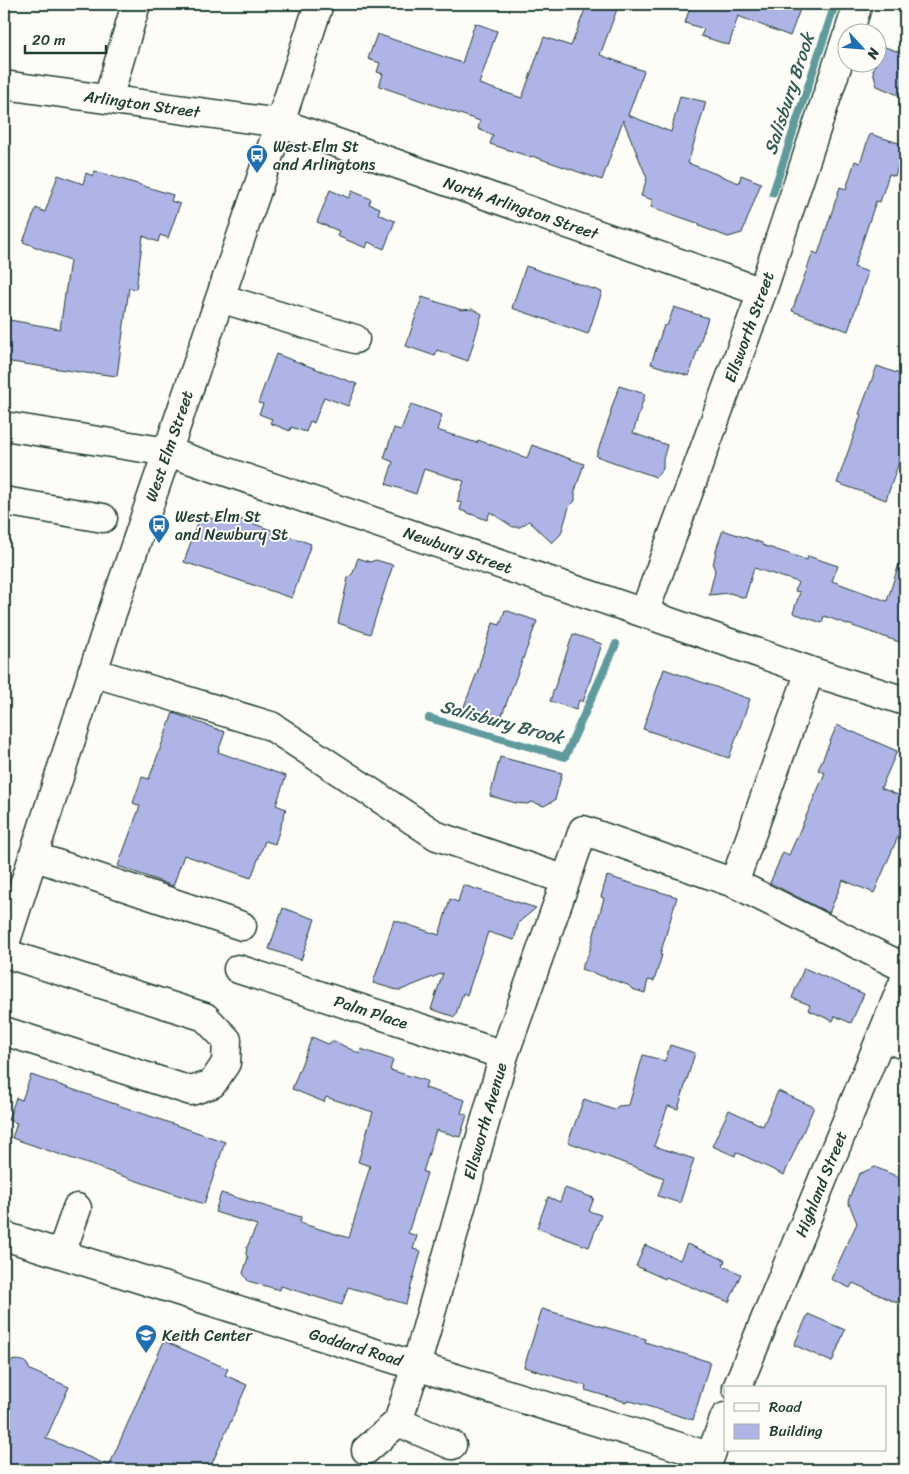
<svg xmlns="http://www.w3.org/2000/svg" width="909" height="1474" font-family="Sriracha,sans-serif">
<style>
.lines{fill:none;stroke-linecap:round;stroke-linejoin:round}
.stream{stroke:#5f9b9d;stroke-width:8}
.building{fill:#aeb5e6;stroke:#1f3d34}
.minor-casing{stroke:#1f3d34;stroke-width:31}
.minor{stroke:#fdfcf7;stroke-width:28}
.labels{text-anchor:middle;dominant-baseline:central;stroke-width:4;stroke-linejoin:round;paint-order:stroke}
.street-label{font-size:16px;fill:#1f3d34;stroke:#fdfcf7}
.poi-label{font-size:16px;fill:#1f3d34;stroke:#fdfcf7;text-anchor:start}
.water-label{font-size:18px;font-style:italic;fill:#345c57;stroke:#fdfcf7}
</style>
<rect width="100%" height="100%" fill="#fdfcf7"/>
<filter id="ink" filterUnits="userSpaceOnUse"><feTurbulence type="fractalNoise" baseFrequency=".02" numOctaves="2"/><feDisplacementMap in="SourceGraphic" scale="10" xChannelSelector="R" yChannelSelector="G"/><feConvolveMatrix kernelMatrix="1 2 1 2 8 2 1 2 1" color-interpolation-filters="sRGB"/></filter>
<g filter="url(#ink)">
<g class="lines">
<path class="stream" d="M773,193L835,4
M429,718L565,757L616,644"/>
</g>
<path class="building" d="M587,4H619L600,55L644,71L628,115L671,132L680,96L706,102L688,163L739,183L741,175L761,183L742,233L728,237L699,226L700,224L651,207L653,200L641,196L647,178L623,120L602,180L532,156L531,157L490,144L493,135L478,129L480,121L379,86L383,74L377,72L380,63L368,59L377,34L462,63L475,23L497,31L479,84L522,98L544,37L571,46Z
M691,4H802L790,36L738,16L729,45L701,36L704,29L685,23Z
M882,46L905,54V98L877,86L873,71Z
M870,134L905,145L895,176L889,174L880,202L876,201L854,267L868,272L848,331L792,311L813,252L818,254L840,187L846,189L855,161L860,163Z
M95,171L173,195L171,201L180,204L168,238L160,235L158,242L143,236L136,289L129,288L117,376L93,373V374L4,361V319L60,329L70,260L23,242L36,208L45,212L58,175L83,184L86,173L93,176Z
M330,190L349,198L352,191L371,199L369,204L380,208L378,214L395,221L384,249L368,242L366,248L337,236L339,231L317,222Z
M526,266L602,292L588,334L512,308Z
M422,297L462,310L473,309L482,314L468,361L437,350L435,356L406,346Z
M674,307L708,318L689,376L651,364L664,325L667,326Z
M276,354L357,384L348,406L324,397L314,423L310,421L306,432L291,427L290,431L270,423L272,419L259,414L263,404L258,403Z
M877,366L905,376V444L886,500L837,483L861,415L859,414Z
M619,386L645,394L633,433L667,445L663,459V469L656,477L596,456L611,414L610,413Z
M411,404L442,415L437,430L477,443L478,440L527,458L532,445L584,464L575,491V501L569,507L561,534L552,543L529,521L520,527H513L490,512L487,520L460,510L462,503L457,502L464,481L424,469L416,494L386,484L393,462L384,458L394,428L401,430Z
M220,512L311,544L292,598L184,562L200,515L217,520Z
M723,530L762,543V545L807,560L808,556L838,566L832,581L887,601L901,558H905V644L824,616L822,623L793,613L800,592L795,591L798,582L754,568L745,598L730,593L709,595L715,571L713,565L717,547Z
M358,558L370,562L376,560L393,565L370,634L338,623L348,578L353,573Z
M505,610L537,621L499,723L463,709L480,665H479L493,623L500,625Z
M573,634L602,644L583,702L579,700L576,710L550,701Z
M664,669L750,699L729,758L643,729Z
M173,713L225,732L218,752L286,776L276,805L286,809L275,844L265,841L251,878L184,855L173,886L118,866L140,806L133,803L142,777L149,779Z
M837,725L897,751L881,788L905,798V820L874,893L843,880L829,913L770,883L783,852L789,855L825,773L818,770Z
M500,757L562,773L555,800L544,806L532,802L527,804L516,803L490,796Z
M607,876L677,897L660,955H662L654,981L648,980L645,993L632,989L628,985L581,969L589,953L604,898L601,897Z
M463,885L536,908L519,922L514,940L488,932L467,995L463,993L455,1017L431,1009L443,973L401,990H397L373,983L394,920L439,935L450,899L458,902Z
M283,908L315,919L301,960L269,949Z
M804,968L864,994L851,1023L835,1016L833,1021L808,1010L810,1005L792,998Z
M312,1037L328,1044L334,1041L360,1054L361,1049L393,1060L390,1070L427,1081L425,1088L465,1100L461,1113L467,1115L460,1137L436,1130L423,1172L427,1173L408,1233L417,1236L413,1249L421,1251L406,1304L348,1287L342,1305L281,1286L280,1290L248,1281L243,1273L248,1258L246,1254L247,1247L257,1225L215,1212L221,1193L301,1217L300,1223L349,1238L370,1166L358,1162L373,1112L326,1097L324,1102L292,1089Z
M670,1045L695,1053L678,1109L668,1106L654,1146L694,1159L680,1203L658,1196L664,1178L568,1142L584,1099L614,1110L618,1106L629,1105L643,1055L665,1061Z
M31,1075L225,1142L204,1204L12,1138L17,1123L8,1120L16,1098L22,1100Z
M778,1091L814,1107L784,1175L736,1152L735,1156L712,1146L729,1110L763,1126Z
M875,1167L905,1180V1285L897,1303L853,1283L850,1288L831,1279L857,1223L848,1201L859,1174Z
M565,1188L594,1198L589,1211L601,1215L589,1247L537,1228L548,1197L560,1202Z
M687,1244L725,1260L723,1266L741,1274L729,1302L666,1277L665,1279L636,1266L645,1245L680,1260Z
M542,1309L646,1339L645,1342L710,1362L693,1420L627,1400L626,1402L585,1390L586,1386L524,1367Z
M808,1314L845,1330L832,1362L794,1345Z
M164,1341L228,1369L225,1375L247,1385L209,1470H4V1362L17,1360L23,1361L27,1364L30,1370L69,1387L46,1438L109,1466Z"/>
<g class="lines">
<g class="minor-casing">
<path id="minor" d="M849,32L858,4
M4,85L280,123L762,292
M108,99L136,4
M220,298L355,339
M4,426L168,452L644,613L810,671L905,701
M4,501L103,518
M644,613L762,292L846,39
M92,672L271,726L437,836L566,880
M33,856L242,926
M734,883L905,968
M4,947L110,619L280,123L319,4
M4,953L205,1017L227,1040L226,1063L212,1084L191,1091L4,1031
M238,969L504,1055
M882,1037L905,1045
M4,1236L416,1366L709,1456
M61,1254L77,1208
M737,1388L905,979
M452,1445L398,1422L416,1366L504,1055L566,880L583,830L734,883L810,671
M366,1450L398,1422
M705,1470L725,1417"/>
</g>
<use href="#minor" class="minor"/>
</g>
</g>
<defs>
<g id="bus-pin" transform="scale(1.125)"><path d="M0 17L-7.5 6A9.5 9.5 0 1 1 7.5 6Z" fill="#1f6fb2" stroke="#fdfcf7"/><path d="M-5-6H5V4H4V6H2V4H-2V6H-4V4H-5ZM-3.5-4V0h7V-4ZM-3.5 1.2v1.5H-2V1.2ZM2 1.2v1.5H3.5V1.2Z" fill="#fff"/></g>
<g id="school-pin" transform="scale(1.125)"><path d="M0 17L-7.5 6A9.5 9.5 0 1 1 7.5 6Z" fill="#1f6fb2" stroke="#fdfcf7"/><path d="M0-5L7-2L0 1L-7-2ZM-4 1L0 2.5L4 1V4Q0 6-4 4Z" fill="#fff"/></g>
</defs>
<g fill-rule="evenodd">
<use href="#bus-pin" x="257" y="155"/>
<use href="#bus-pin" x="159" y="525"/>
<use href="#school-pin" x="146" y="1335"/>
</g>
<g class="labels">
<g class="street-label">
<text transform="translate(142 104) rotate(8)">Arlington Street</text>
<text transform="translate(521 208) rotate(19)">North Arlington Street</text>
<text transform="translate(749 327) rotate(-70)">Ellsworth Street</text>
<text transform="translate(169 446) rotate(-71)">West Elm Street</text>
<text transform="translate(458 550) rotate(19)">Newbury Street</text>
<text transform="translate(371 1012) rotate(18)">Palm Place</text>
<text transform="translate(485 1121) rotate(-74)">Ellsworth Avenue</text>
<text transform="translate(821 1184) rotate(-68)">Highland Street</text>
<text transform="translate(356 1347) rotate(17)">Goddard Road</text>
</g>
<g class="poi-label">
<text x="273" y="146">West Elm St<tspan x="273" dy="18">and Arlingtons</tspan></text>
<text x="175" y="516">West Elm St<tspan x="175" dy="18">and Newbury St</tspan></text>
<text x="162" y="1335">Keith Center</text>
</g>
<g class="water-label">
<text transform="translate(789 94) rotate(-72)">Salisbury Brook</text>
<text transform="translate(502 722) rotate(15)">Salisbury Brook</text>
</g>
</g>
<rect width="909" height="1474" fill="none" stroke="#fdfcf7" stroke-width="20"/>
<rect x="10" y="10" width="889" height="1454" fill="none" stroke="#1f3d34" stroke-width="2" filter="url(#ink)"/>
<rect x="724" y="1386" width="162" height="65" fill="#fdfcf7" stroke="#a4b0a9"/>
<rect x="734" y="1403" width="25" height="8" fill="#fdfcf7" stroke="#a4b0a9"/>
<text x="769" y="1412" font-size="15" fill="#1f3d34">Road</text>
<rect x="734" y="1424" width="25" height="15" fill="#aeb5e6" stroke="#a4b0a9"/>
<text x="769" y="1436" font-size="15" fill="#1f3d34">Building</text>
<g transform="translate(862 48) rotate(116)"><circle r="24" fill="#fdfcf7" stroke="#a4b0a9"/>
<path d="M0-4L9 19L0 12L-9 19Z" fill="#1f6fb2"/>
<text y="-8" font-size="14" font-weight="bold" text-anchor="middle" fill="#1f3d34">N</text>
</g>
<path d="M25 45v8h81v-8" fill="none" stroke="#1f3d34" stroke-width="2.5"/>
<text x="32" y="45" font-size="15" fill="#1f3d34" stroke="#fdfcf7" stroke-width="4" paint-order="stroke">20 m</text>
</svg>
